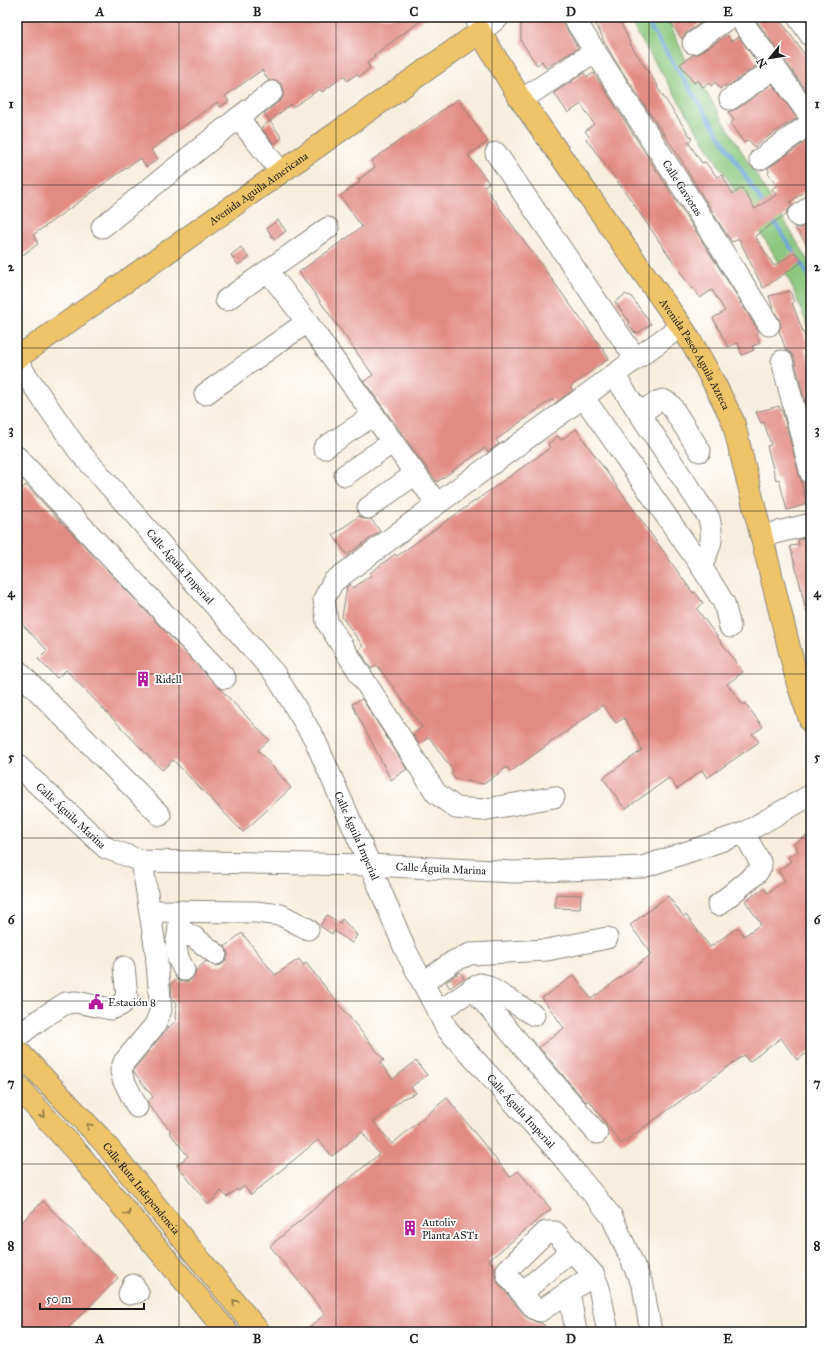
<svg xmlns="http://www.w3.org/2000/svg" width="828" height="1349" font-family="'IM FELL Great Primer',serif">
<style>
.green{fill:#8bc87e;stroke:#54724d}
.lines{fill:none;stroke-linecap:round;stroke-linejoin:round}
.stream{stroke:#6da4db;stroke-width:4}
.building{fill:#e28b83}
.minor-casing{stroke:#8a857c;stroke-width:23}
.major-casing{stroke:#8a857c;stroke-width:24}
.minor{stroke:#fff;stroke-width:21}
.major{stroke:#efc469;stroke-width:22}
.oneway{stroke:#867042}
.grid{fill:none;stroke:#1c1c1c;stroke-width:1;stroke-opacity:0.55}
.labels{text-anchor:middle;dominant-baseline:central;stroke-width:3.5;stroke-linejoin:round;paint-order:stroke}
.street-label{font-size:11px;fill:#1c1c1c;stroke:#fff}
.poi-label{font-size:11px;fill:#1c1c1c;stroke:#fff;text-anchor:start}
.neatline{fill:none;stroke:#1c1c1c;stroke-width:1.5}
.grid-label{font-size:13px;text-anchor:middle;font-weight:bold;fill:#1c1c1c}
</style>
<rect width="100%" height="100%" fill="#fff"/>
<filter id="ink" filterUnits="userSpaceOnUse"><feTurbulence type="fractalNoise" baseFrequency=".025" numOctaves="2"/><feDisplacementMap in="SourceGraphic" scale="8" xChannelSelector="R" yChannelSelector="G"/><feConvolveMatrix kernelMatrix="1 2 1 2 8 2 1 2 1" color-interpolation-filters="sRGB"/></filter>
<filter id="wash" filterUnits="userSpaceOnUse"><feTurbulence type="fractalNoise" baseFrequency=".012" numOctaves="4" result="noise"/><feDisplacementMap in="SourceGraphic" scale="16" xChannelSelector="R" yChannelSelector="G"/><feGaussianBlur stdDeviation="0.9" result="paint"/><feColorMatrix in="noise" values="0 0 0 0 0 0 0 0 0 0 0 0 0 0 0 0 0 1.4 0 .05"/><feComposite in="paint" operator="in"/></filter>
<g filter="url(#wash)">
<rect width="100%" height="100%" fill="#f8eedd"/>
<path class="green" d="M627,17H667L684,56L811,265V334L788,277Z"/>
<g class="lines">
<path class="stream" d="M644,17L765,207
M772,218L811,279"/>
</g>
<g id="blocks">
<path class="building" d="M17,17H426L374,55L375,57L367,63L370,68L359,77L357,74L347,81L344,76L322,92L320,89L293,107L291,104L270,121L264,113L280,101L283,96L284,90L281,84L277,81H269L262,70L225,96L229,101L220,107L217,102L151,150L158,159L146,167L140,158L33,235L38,244L17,259Z
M525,17H561L563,23L578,48L546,68L542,61L537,65L521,41V22Z
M592,17H618L632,47L658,86L657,87L692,139L688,142L702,163L705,162L717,177L722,175L733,194L742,188L755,209L776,195L772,189L777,185L768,173L769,171L768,168L811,138V187L790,202L792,205L787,211L786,214L755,236L774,266L795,252L802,262L763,288L739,239L732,242L723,229L679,157L616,62L602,38H603Z
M667,17H707L708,18L686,33L682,39Z
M754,17H778L810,62L811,63V97Z
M727,35L731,41L739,37L758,64L727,87L725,85L720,89L715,82L711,86L709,83L703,87L698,80L694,83L680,64L693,55L700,53Z
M584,73L587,77L594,73L741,302L739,304L741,303L757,329L759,332L756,334L760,343L752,346L754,350L742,355L738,343L728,347L713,318L725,311L712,290L700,298L693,288L692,289L626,193L586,139L589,136L585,131L594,124L581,104L568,113L554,93Z
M772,84L797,118L773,133L754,147L749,140L744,143L730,123L734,120L728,112L737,109Z
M458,99L488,142L468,155L489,183L484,186L609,358L570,387L573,390L555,403L552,399L496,440L499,444L488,452L485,448L437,482L364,381L373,375L299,272L362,227L340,196L360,182L358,180L375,167L371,161Z
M270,121L282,138L274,144L261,128Z
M278,220L286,231L275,239L273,237H272L267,228Z
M811,221V251L795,227L800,228Z
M241,247L249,258L238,265L231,255Z
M790,291L794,302L792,303L807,342L806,343L808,348L805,349L811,367V426L794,358L791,353L786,350L779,331L781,325L779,319L773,309L769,296Z
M626,294L628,296L630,295L651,324L638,333L637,332L635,333L628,324L630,323L615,302Z
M779,406L781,411L782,410L807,504L787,510L779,479L776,480L767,446L771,445L764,422L761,423L756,412Z
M576,429L693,593L695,592L703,603L697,609L743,672L727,684L743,705L745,703L763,727L752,734L759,742L707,778L702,770L677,789L669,778L625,809L603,778L642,750L639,745L640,744L624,718L616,723L603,705L510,772L507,767L484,784L455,779L451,773L453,771L429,737L419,744L413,734L422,727L377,665L371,669L359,649L363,646L342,617L347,586L350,584L353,588L371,575L370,573L395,554L397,556L550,448L548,444L558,436L561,440Z
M26,485L269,740L258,750L291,788L243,832L173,760L162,770L66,670L57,678L38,659L47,650L17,619V493Z
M359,516L363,519H371L380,531L347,555L333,535Z
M811,536V610L806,611L800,584L790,546L799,545L798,540Z
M362,699L407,769L391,780L352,704Z
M811,833V1050L797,1060L781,1038L749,1062L744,1055L621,1144L589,1100L586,1102L539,1047L564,1028L542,998L574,975L591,999L652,954L630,925L668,896L684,917L686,915L710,947L738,927L744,936L761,924L745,901L764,888L767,893L785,881L778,871L791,861L788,857L798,851L794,844Z
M556,894L581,895L580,909L555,908Z
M327,915L340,923L342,919L357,935L352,943L334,931L332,934L320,926Z
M242,933L275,975L299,959L303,965L306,963L384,1060L380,1063L393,1079L416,1061L427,1075L411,1087L416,1093L404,1098L374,1122L392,1144L447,1098L510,1177L518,1171L551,1209L489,1260L495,1268V1275L498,1283L526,1317L536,1322L542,1323L550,1332H304L325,1314L270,1246L379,1154L362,1132L332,1156L318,1140L251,1195L244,1186L238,1191L237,1189L227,1197L221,1191L217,1196L208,1204L177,1165L188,1156L169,1132L171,1131L148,1105V1101L153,1097L133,1071L135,1068L166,1030L176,1021L175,1016L177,1003L172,998L171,984L177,979L180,982L190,981L194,976L196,970L206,961L214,966L221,965L225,962L228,956L227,950L225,946Z
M460,972L464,978L450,988L446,982Z
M43,1201L118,1278L64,1332H17V1227Z"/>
</g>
</g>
<g filter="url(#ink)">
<use href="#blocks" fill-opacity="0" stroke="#8a857c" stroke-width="1"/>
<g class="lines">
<g class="minor-casing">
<g id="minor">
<path d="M476,17L480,32L499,17"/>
<path id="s1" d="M573,17L695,207L769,325"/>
<path d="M739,17L811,118"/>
<path d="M798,17L811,36"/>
<path d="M693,43L730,17"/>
<path d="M730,99L775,68"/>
<path d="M521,100L594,52"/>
<path d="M238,118L272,92"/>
<path d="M496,153L636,359"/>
<path d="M760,159L811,123"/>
<path d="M798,216L811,206"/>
<path d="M102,227L238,118L281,172"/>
<path d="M268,271L307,322L437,504"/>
<path d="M226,300L328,228"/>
<path d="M782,361L811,474"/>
<path id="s2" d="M17,362L78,450L275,674L314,738L370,865L405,949L447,1029L554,1147L612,1217L643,1286L651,1332"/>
<path d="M614,375L709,518C714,540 711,546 701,566"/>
<path d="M205,394L307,322"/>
<path d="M584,398L701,566L724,603L730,627"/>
<path d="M639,413L657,402L663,400L670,404L700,451"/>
<path d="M324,448L374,415"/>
<path d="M17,457L225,678"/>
<path d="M345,475L393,442"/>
<path d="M368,508L415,474"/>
<path d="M762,536L811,524"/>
<path d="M17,670L160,815"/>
<path id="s3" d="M17,765L106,848L142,861L370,865L515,872L643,867L744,833L811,795"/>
<path d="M554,797L482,810L456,808L436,793L327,622L324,599L333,582L437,504L681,326"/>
<path d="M718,905L757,873L761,867L760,862L744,833"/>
<path d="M150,911L255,912L281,915L308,929"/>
<path d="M179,911V929L176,946L178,958L184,970"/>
<path d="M179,929L195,938L216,954"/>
<path d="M423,983L454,961L470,954L547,950L607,938"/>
<path d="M472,988L597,1133"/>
<path d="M438,1012L480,984L485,985L534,1015"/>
<path d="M17,1037L42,1018L66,1003L76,1002L111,1009L121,1005L127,996L124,967"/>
<path d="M137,1107L123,1079L121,1071L124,1062L155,1025L161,1010L156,952L142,861"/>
<path d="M594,1275L540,1311L535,1309L507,1275V1270L546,1232H555L594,1275L599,1288L608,1332"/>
<path d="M133,1285L138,1292L129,1294Z"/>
<path d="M569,1291L576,1332"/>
<path d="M522,1293L572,1250"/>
</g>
</g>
<g class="major-casing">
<g id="major">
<path id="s4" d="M17,358L480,32L521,100L681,326C701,356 717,388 733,421L798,684L811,722"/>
<path id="s5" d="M17,1050L102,1140L259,1332"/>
<path d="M17,1086L77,1152L227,1332"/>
</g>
</g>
<use href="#minor" class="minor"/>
<use href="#major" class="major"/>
</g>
<defs><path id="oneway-chevron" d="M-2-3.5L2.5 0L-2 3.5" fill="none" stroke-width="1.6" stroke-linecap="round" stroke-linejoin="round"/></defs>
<g class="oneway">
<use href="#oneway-chevron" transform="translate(43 1115) rotate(48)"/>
<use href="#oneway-chevron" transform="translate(89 1126) rotate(-133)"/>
<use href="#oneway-chevron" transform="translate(128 1213) rotate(50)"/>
<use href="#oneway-chevron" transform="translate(235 1302) rotate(-129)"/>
</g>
</g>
<path class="grid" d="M179,17V1332M336,17V1332M492,17V1332M649,17V1332M17,185H811M17,348H811M17,511H811M17,674H811M17,838H811M17,1001H811M17,1164H811"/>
<defs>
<g id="building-bare" transform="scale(1.2)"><path d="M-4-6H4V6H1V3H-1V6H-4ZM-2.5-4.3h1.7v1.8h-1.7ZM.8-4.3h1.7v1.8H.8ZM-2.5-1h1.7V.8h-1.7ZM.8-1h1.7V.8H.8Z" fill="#b5179e" stroke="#fff" stroke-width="2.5" paint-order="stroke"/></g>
<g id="civic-bare" transform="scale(1.2)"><path d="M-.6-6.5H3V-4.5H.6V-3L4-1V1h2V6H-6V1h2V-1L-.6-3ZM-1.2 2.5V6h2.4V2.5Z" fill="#b5179e" stroke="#fff" stroke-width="2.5" paint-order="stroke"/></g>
</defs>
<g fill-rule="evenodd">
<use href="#building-bare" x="143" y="679"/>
<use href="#civic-bare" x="96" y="1002"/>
<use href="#building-bare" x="410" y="1228"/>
</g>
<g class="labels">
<g class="street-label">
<text stroke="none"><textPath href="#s4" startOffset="295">Avenida Aguila Americana</textPath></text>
<text stroke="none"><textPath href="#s1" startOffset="203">Calle Gaviotas</textPath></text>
<text stroke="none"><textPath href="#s4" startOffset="954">Avenida Paseo Aguila Azteca</textPath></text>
<text stroke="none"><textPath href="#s2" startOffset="262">Calle Águila Imperial</textPath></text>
<text stroke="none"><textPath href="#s3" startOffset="74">Calle Águila Marina</textPath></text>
<text stroke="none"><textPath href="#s2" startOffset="587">Calle Águila Imperial</textPath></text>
<text stroke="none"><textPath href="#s3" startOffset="459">Calle Águila Marina</textPath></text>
<text stroke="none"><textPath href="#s2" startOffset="911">Calle Águila Imperial</textPath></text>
<text stroke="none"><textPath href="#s5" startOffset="186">Calle Ruta Independencia</textPath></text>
</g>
<g class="poi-label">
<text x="155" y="679">Ridell</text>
<text x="108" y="1002">Estación 8</text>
<text x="422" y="1222">Autoliv<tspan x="422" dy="13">Planta AST1</tspan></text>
</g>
</g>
<rect width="828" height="1349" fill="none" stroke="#fff" stroke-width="44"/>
<g transform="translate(770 58) rotate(240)" stroke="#ffffff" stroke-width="3" paint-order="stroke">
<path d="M0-3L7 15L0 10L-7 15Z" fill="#1c1c1c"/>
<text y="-6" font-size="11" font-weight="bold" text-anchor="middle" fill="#1c1c1c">N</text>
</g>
<path d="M40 1303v6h104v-6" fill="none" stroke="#1c1c1c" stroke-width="2"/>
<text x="46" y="1303" font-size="12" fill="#1c1c1c" stroke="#ffffff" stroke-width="3" paint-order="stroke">50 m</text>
<rect x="22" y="22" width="784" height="1305" class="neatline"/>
<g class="grid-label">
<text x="100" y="16">A</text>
<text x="257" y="16">B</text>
<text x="414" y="16">C</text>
<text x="571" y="16">D</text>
<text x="728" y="16">E</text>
<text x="11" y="108">1</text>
<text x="817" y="108">1</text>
<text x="11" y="271">2</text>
<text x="817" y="271">2</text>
<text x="11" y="434">3</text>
<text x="817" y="434">3</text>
<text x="11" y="597">4</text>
<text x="817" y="597">4</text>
<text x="11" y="761">5</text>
<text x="817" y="761">5</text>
<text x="11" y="924">6</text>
<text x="817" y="924">6</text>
<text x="11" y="1087">7</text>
<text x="817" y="1087">7</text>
<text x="11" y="1250">8</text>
<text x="817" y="1250">8</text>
<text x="100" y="1343">A</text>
<text x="257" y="1343">B</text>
<text x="414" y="1343">C</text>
<text x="571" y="1343">D</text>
<text x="728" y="1343">E</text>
</g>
</svg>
